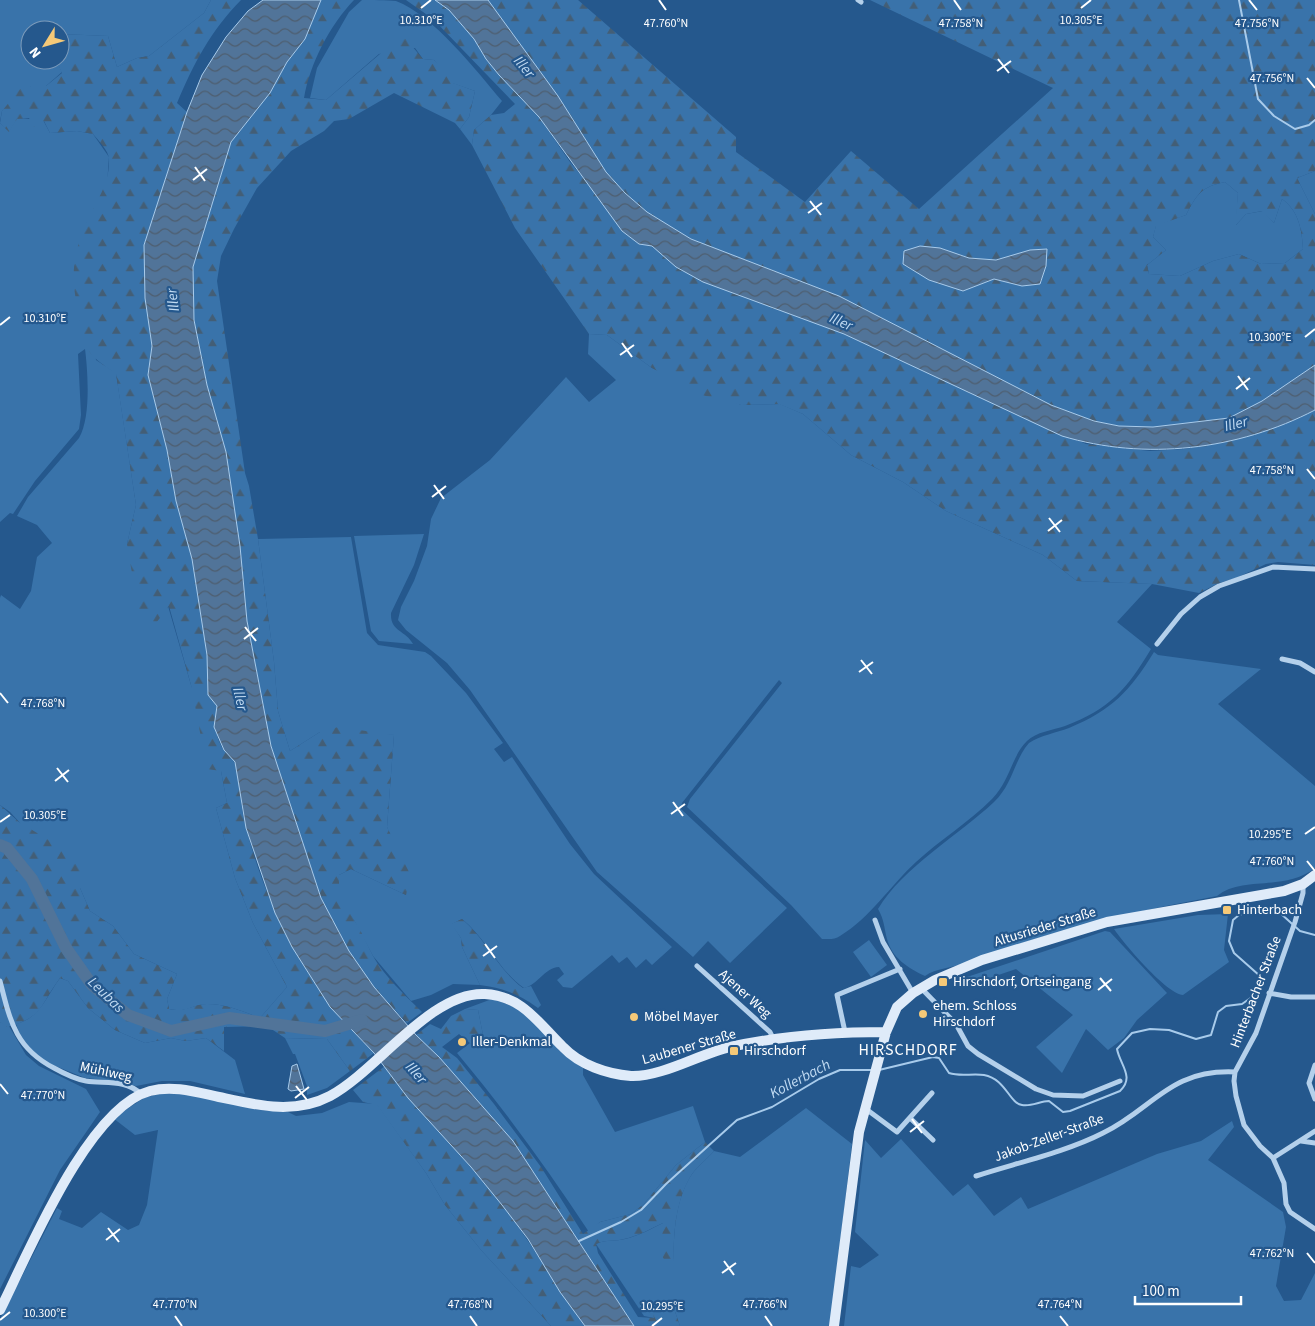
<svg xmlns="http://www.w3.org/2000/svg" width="1315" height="1326" font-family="'Source Sans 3',sans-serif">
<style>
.green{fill:#3973aa}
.forest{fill:url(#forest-firs);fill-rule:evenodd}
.water{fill:url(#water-waves);stroke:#a8cbeb}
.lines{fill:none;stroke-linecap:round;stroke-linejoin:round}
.stream{stroke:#a8cbeb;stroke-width:2}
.river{stroke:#517499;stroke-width:12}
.street{stroke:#b4d0eb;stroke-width:5}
.secondary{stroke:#dfebf9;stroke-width:10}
.ticks{fill:none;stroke:#fff;stroke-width:2}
.poi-dot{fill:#f5c978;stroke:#25588d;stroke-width:2}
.labels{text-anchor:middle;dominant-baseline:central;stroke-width:4.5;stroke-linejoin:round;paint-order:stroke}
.poi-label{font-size:14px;fill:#fff;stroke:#25588d;text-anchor:start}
.street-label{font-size:14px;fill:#fff;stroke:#25588d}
.water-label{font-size:15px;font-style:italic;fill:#c0daf2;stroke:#25588d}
.quarter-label{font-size:16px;letter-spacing:1px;fill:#fff;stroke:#25588d}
.ticks-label{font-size:12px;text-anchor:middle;fill:#fff;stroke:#25588d;stroke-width:4.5;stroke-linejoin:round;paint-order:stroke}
</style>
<defs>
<pattern id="forest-firs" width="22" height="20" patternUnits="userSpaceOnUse" patternTransform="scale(1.25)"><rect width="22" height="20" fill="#3973aa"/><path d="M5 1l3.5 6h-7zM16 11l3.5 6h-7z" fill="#435e76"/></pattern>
<pattern id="water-waves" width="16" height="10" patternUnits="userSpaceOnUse" patternTransform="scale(1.25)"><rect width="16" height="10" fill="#517499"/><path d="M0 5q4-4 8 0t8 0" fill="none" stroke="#4e5e6f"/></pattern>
</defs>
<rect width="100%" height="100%" fill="#25588d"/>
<path class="green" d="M0,0H211L204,13L149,56L137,58L117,67L108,36L60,34V30H30V60H56L62,72L46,86H31L2,111L0,121Z
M362,0C372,0 387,0 396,1C433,15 476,70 502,101L491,115L474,130L472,145L460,129L469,117L475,91L452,83L434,60L423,59L415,48L379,54L326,100L310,98L317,68L349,12Z
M17,118L43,120L50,133L77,131L93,134L109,157L107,185L86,224L96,360L116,373L136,505L127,544L168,606L191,685L221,771L227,803L216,808L235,878L253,923L287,987L260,1018C242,1011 226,1004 207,1004C191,1005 187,1013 169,1009L167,999L177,974L134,954L113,926L90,911L80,888L10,812L0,805V598L1,595L20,609L31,591L37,557L52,543L37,525L17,516L28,497L79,438C91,418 88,372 85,349L78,354L81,415L79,429L35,481L13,514L10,513L0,522V123L9,131Z
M1315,171V214L1297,178Z
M1225,182L1238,193L1236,225L1246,214L1263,211L1274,223L1282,199C1299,211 1302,230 1303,249L1285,263L1261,264L1239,254L1213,261L1180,276L1149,274L1147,265L1166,250L1153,237L1156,225L1186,215C1197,194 1201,187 1225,182Z
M589,334L607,335L652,368L741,405L780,404L803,414L851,455L903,482L946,511L1043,555L1077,581L1152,584L1117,622L1151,649C1127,689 1110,709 1065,726C1053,730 1036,732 1027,741C1012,755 1010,781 992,799C969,822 940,840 916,862C889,887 871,917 840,936C835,940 828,939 822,939L791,905L687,807L690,799L782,683L779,680L682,803L681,809L787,908L730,963L708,941L693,957L597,872L470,690L447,663L406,630L398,620L401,607L414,581L427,546L431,519L441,498L490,460L566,377L589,402L616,380L588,354Z
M424,534L414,565L391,613C390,632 406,630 413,644L379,641L371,631L354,536Z
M351,537L367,633L378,645L425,652L431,656L466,693L503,743L494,749L504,762L512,757L570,844L594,874L672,947L652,965L646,959L636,968L627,957L619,963L612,955L572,988L563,987L557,980L564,974L559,967C544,968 538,985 524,988C497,969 487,939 462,919L452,924L461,938L462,947L480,985L453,984L431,995L411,1001L373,956L354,920L344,908L338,892L339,875L351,869L406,895L394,844L387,827L394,735L320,732L290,751L278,711L274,662L258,539Z
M1154,652L1158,655L1261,669L1218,704L1315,786V868C1284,892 1243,875 1217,896C1131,912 1046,932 965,963C952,968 936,968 925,976C908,968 892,958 887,939C884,927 884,919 878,909C903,867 959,835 994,802C1013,784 1014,760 1029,743C1041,735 1056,733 1069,728C1112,710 1130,691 1154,652Z
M1228,914L1224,950L1229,962L1183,995C1167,994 1124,944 1114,929L1198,915Z
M1105,931L1110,932L1167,993L1137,1020L1124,1038L1108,1050L1086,1029L1062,1073L1036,1047L1073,1015L1016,969L975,983L964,978Z
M869,940L887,965L871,977L853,952Z
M60,978L68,981L88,1008L115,1030L145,1043L171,1038L186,1041L206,1038L235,1060L245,1094L190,1081H162L136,1086L116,1081L85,1078L43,1061L22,1040L16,1024C40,1018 46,997 60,978Z
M492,999C504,1003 517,1007 527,1015C548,1031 559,1054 583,1068V1075L615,1132L693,1106L705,1142L676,1165L644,1204L631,1214L600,1222L589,1232C548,1170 505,1110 457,1053L470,1043L476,1045L484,1040L478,1010L465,1009Z
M0,1022L9,1026L26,1055L39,1066L86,1089L100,1112L60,1170L0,1289Z
M285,1038L327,1039L350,1071L327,1088L307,1095V1086L295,1054H293Z
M162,1093L188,1094L260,1110L288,1112L296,1116L322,1113L349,1102L377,1104L426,1173L445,1205L481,1250L551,1326H0V1319L57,1208L62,1211L59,1219L82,1228L101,1212L128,1230L139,1225L147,1205L158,1130L135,1135L113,1118L144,1098Z
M806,1108L852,1144L830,1326H680L671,1300L654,1318L644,1316L596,1244C606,1239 615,1242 625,1239C638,1236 651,1229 663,1223L674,1262C673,1233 676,1198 692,1174C698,1166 707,1159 714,1151L740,1157Z
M1232,1121L1234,1127L1208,1160L1283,1212L1286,1227L1276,1286L1284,1301L1301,1300L1315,1273V1326H844L851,1266L860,1268L879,1255L855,1232L865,1140L881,1158L901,1139L953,1196L968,1184L994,1216L1021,1197L1028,1209L1157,1154L1201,1141Z"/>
<path class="forest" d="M211,0H241C211,30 193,65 177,103L187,112L144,245L145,298L152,346L148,375L167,450L176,501L192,559L207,655L208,695L218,706C215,722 214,734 223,749C226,754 233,758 235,764C241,784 240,807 246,828C269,915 309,991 374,1053L350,1071L327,1039L285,1038L267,1026L224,1027V1051L206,1038L186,1041L171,1038L145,1043L115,1030L88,1008L68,981L60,978C39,1006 44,1017 7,1027L0,1022V805L19,822L83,861L80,888L90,911L113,926L134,954L177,974L167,999L169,1009C187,1013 192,1004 207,1004C226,1004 242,1011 260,1018L287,987L253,923L235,878L216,808L227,803L221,771L207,769L191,685L169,606L153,627L140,620L127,544L136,505L116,374C85,352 86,352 79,316C71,279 71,259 86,223C96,201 110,185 109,159C109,151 98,140 93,134L77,131L50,133L44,121L34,127L29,118L17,119L9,132L0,123L2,111L20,89L31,86H46L62,73L56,60H60V34L108,36L117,67L137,58L149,56L204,13Z
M321,0H354C330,25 310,63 304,98L326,100L394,42L405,38L423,59L434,60L443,69L454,71L458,76L453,83L475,91L469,117L460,129L455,123L394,93L349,119L334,121L324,131L291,151L257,188L234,229L221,256L217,281L245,473L249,486L258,539L274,662L278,711L290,751L320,732L338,727L394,735L387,827L411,876L406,895L351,869L339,875C338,902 347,906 359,928C364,937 368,946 373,956C384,976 405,995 422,1012L407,1023L374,987L349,951L321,898L271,746L247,621L240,546L226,452L207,385L194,320L193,267L231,142L270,93L287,62L305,39Z
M406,0H435L449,10L474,39L486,59L499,75L539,117L570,162L607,207L639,244L651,246L663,254L897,357L1086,444L1150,451L1185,449L1232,441L1297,419L1315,410V565L1278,562L1266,564L1236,578L1219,583L1199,593L1152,584L1077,581L1043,555L946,511L903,482L851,455L803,414L779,404L741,405L702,395L652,368L607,335L589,334L515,228L472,145L474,130L491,115L504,113L515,104L433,19Z
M488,0H578L736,137V152L805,202L851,151L919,209L1053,88L870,0H1315V171L1297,178L1315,214V365L1262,401L1229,418L1153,427L1119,426L1094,421L1051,405L839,296L691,239L647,212L625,193L606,172L558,96ZM1225,182L1238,193L1235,226L1246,214L1262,211L1274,223L1282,199C1299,211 1302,230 1303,249L1285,263L1261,264L1239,254L1213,261L1180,276L1149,274L1147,265L1166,250L1153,237L1156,226L1186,215C1197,194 1201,187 1225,182ZM940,248C958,254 977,262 997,259C1014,257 1029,249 1047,249L1022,286L994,279L963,291Z
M462,919C487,940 497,969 523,988L531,986L541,1005L538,1008C519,994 503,988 480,985L462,947L461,938L451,924Z
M465,1009L478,1010L484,1040L476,1045L470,1043L459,1034L442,1047L457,1058L494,1104L541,1167L583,1234L600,1222L631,1214L644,1204L676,1165L705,1142L714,1151C707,1159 698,1166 692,1174C676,1199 673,1233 674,1262L665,1261L661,1254L663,1223C650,1229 638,1236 624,1239C615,1242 606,1239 596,1244L598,1253L638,1317L654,1318L651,1302L659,1297L671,1300L680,1326H634L513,1141L416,1035L430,1024L441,1029L451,1016Z
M385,1066C421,1115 466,1158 503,1206C533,1245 556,1287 585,1326H551L481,1250L445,1205L426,1173L377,1105L363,1102L353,1090Z"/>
<path class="water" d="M263,0H321L305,39L287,62L270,93L231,142L193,267L194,320L207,385L226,452L240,546L247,621L271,746L321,898L349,951L374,987L416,1035L439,1057L513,1141L634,1326H585L560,1292L528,1239L502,1205L471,1167L408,1098L374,1053L330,1007L292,947L275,913L246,828L235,762L224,750L214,727L217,706L208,695L207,655L192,559L176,501L167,450L148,375L152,346L145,298L144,245L187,112L202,75L226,37L248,11Z
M435,0H488L558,96L606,172L625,193L647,212L691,239L839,296L1051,405L1094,421L1119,426L1153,427L1229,418L1262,401L1315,365V410C1238,450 1145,461 1062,436L844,334L703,282L676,267L652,246L639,244L622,231L539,117L499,75L486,59L474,39L449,10Z
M920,246L940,248L969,258L996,260L1030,250L1047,249L1046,266L1040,284L1022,286L994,279L963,291L929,280L903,264L904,251Z
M297,1064L304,1089L291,1091L288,1089L292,1066Z"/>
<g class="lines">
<path class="stream" d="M1239,0L1258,99L1274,116L1295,129L1309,125L1315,120
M879,1070L933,1057L939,1058L949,1073C961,1077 972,1073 984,1075C1006,1079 1009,1103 1022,1105C1031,1107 1040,1101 1049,1101L1063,1112L1070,1111L1120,1091C1135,1077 1120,1065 1117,1049L1132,1033L1150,1029L1169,1030L1196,1039L1211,1035L1218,1012L1226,1006L1242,1004L1262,990L1260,976L1234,953L1229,941L1233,920L1239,915L1261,907L1269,908L1279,912L1300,931L1315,935
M579,1241L621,1222L641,1210L666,1184L737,1120L772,1107L819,1079L840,1070H872"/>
<path class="river" d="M0,845L7,848L32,879L66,948L92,985L128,1015L171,1031L229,1018L325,1031L362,1020"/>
<path class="street" d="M858,0L861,2
M1157,644L1181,614L1200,597L1219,586L1273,567L1315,569
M1282,659L1300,663L1315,672
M1303,884V893L1295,922L1256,1033L1235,1072L1234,1081L1236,1096L1244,1125L1260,1146L1273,1158L1284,1183L1286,1204L1290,1212L1315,1229
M875,920L883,942L913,993
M697,966L770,1032L774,1040
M0,981C10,1020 15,1048 54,1068C63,1073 75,1079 86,1081C105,1084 125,1079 141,1094
M921,988L956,1024L968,1046L978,1054L1036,1089L1053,1095L1083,1096L1120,1081
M1269,993L1291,997H1315
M845,1032L837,995L900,969
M1315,1065L1309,1083L1315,1099
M866,1109L897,1132L932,1093
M910,1118L933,1140
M1301,1141L1315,1143
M1273,1158L1315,1131
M976,1176C1016,1163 1066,1152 1103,1133C1153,1109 1169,1069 1235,1072"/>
<path class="secondary" d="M0,1310C28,1254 88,1107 150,1091C173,1085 196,1092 219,1097C256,1105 294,1115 330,1096C377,1071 431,991 485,994C523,996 539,1024 563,1047C580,1065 607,1074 631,1076C662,1077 699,1054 730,1047C780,1036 834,1032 886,1032
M834,1326L859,1132L886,1032L897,1007L913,993L935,980L982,960L1107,922L1284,891L1303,884L1315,875"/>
</g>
<path class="ticks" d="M659,0L666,10M954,0L961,10M1249,0L1257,10M421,8L431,0M1081,8L1091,0M998,59L1009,73M997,71L1011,61M1307,78L1315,88M195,167L205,181M193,180L207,169M810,201L821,215M808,213L822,203M0,325L10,317M1305,337L1315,329M622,343L632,357M620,355L634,345M1238,376L1248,390M1236,389L1250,378M1307,469L1315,479M434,485L444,499M432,497L446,486M1049,518L1060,532M1048,531L1062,520M245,627L256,641M244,639L258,628M861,660L872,674M859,672L873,662M0,693L8,703M57,768L68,782M55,781L69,770M673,802L683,816M671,814L685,804M0,822L10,815M1305,834L1315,827M1307,861L1315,871M485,944L495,958M483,956L497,946M1100,978L1111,991M1098,990L1112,979M0,1084L8,1094M296,1086L307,1100M295,1098L309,1087M912,1119L922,1133M910,1132L924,1121M108,1228L119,1242M106,1240L120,1229M1307,1253L1315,1263M724,1261L734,1275M722,1273L736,1263M175,1316L182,1326M470,1316L477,1326M765,1316L772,1326M1060,1316L1068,1326M0,1320L10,1312M652,1326L662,1318"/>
<g class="poi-dot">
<rect x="1222" y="905" width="10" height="10" rx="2.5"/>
<rect x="938" y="977" width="10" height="10" rx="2.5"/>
<circle cx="923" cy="1014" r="5"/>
<circle cx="634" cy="1017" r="5"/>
<circle cx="462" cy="1042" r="5"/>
<rect x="729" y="1046" width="10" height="10" rx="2.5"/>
</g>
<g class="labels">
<g class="poi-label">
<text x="1237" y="910">Hinterbach</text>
<text x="953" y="982">Hirschdorf, Ortseingang</text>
<text x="933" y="1006">ehem. Schloss<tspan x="933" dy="16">Hirschdorf</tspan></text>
<text x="644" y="1017">Möbel Mayer</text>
<text x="472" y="1042">Iller-Denkmal</text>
<text x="744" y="1051">Hirschdorf</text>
</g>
<g class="street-label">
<text transform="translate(1045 927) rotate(-17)">Altusrieder Straße</text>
<text transform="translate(1256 992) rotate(-69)">Hinterbacher Straße</text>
<text transform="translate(745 994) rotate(42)">Ajener Weg</text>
<text transform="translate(689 1047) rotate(-16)">Laubener Straße</text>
<text transform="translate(106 1072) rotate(12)">Mühlweg</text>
<text transform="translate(1049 1138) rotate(-20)">Jakob-Zeller-Straße</text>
</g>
<g class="water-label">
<text transform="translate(524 67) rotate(50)">Iller</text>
<text transform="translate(173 300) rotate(-97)">Iller</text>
<text transform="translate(841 322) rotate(24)">Iller</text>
<text transform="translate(1236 424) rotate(-14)">Iller</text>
<text transform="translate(240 699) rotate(77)">Iller</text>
<text transform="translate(106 995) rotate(44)">Leubas</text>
<text transform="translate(416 1073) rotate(48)">Iller</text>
<text transform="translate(800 1079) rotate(-28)">Kollerbach</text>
</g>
<g class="quarter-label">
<text x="908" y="1050">HIRSCHDORF</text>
</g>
</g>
<g class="ticks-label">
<text x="421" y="24">10.310°E</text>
<text x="1081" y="24">10.305°E</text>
<text x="666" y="27">47.760°N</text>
<text x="961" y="27">47.758°N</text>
<text x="1257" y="27">47.756°N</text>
<text x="1272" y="82">47.756°N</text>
<text x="45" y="322">10.310°E</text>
<text x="1270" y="341">10.300°E</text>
<text x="1272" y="474">47.758°N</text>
<text x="43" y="707">47.768°N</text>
<text x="45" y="819">10.305°E</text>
<text x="1270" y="838">10.295°E</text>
<text x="1272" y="865">47.760°N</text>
<text x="43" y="1099">47.770°N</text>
<text x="1272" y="1257">47.762°N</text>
<text x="175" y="1308">47.770°N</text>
<text x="470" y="1308">47.768°N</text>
<text x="765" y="1308">47.766°N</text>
<text x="1060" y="1308">47.764°N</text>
<text x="662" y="1310">10.295°E</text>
<text x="45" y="1317">10.300°E</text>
</g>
<g transform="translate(45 45) rotate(233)"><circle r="24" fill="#25588d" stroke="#7c9bbb"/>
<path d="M0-4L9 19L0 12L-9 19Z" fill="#f5c978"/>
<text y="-8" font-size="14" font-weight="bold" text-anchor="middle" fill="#ffffff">N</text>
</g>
<path d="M1135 1296v8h106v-8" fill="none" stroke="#ffffff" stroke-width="2.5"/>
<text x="1142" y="1296" font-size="15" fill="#ffffff" stroke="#25588d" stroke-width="4" paint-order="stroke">100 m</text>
</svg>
